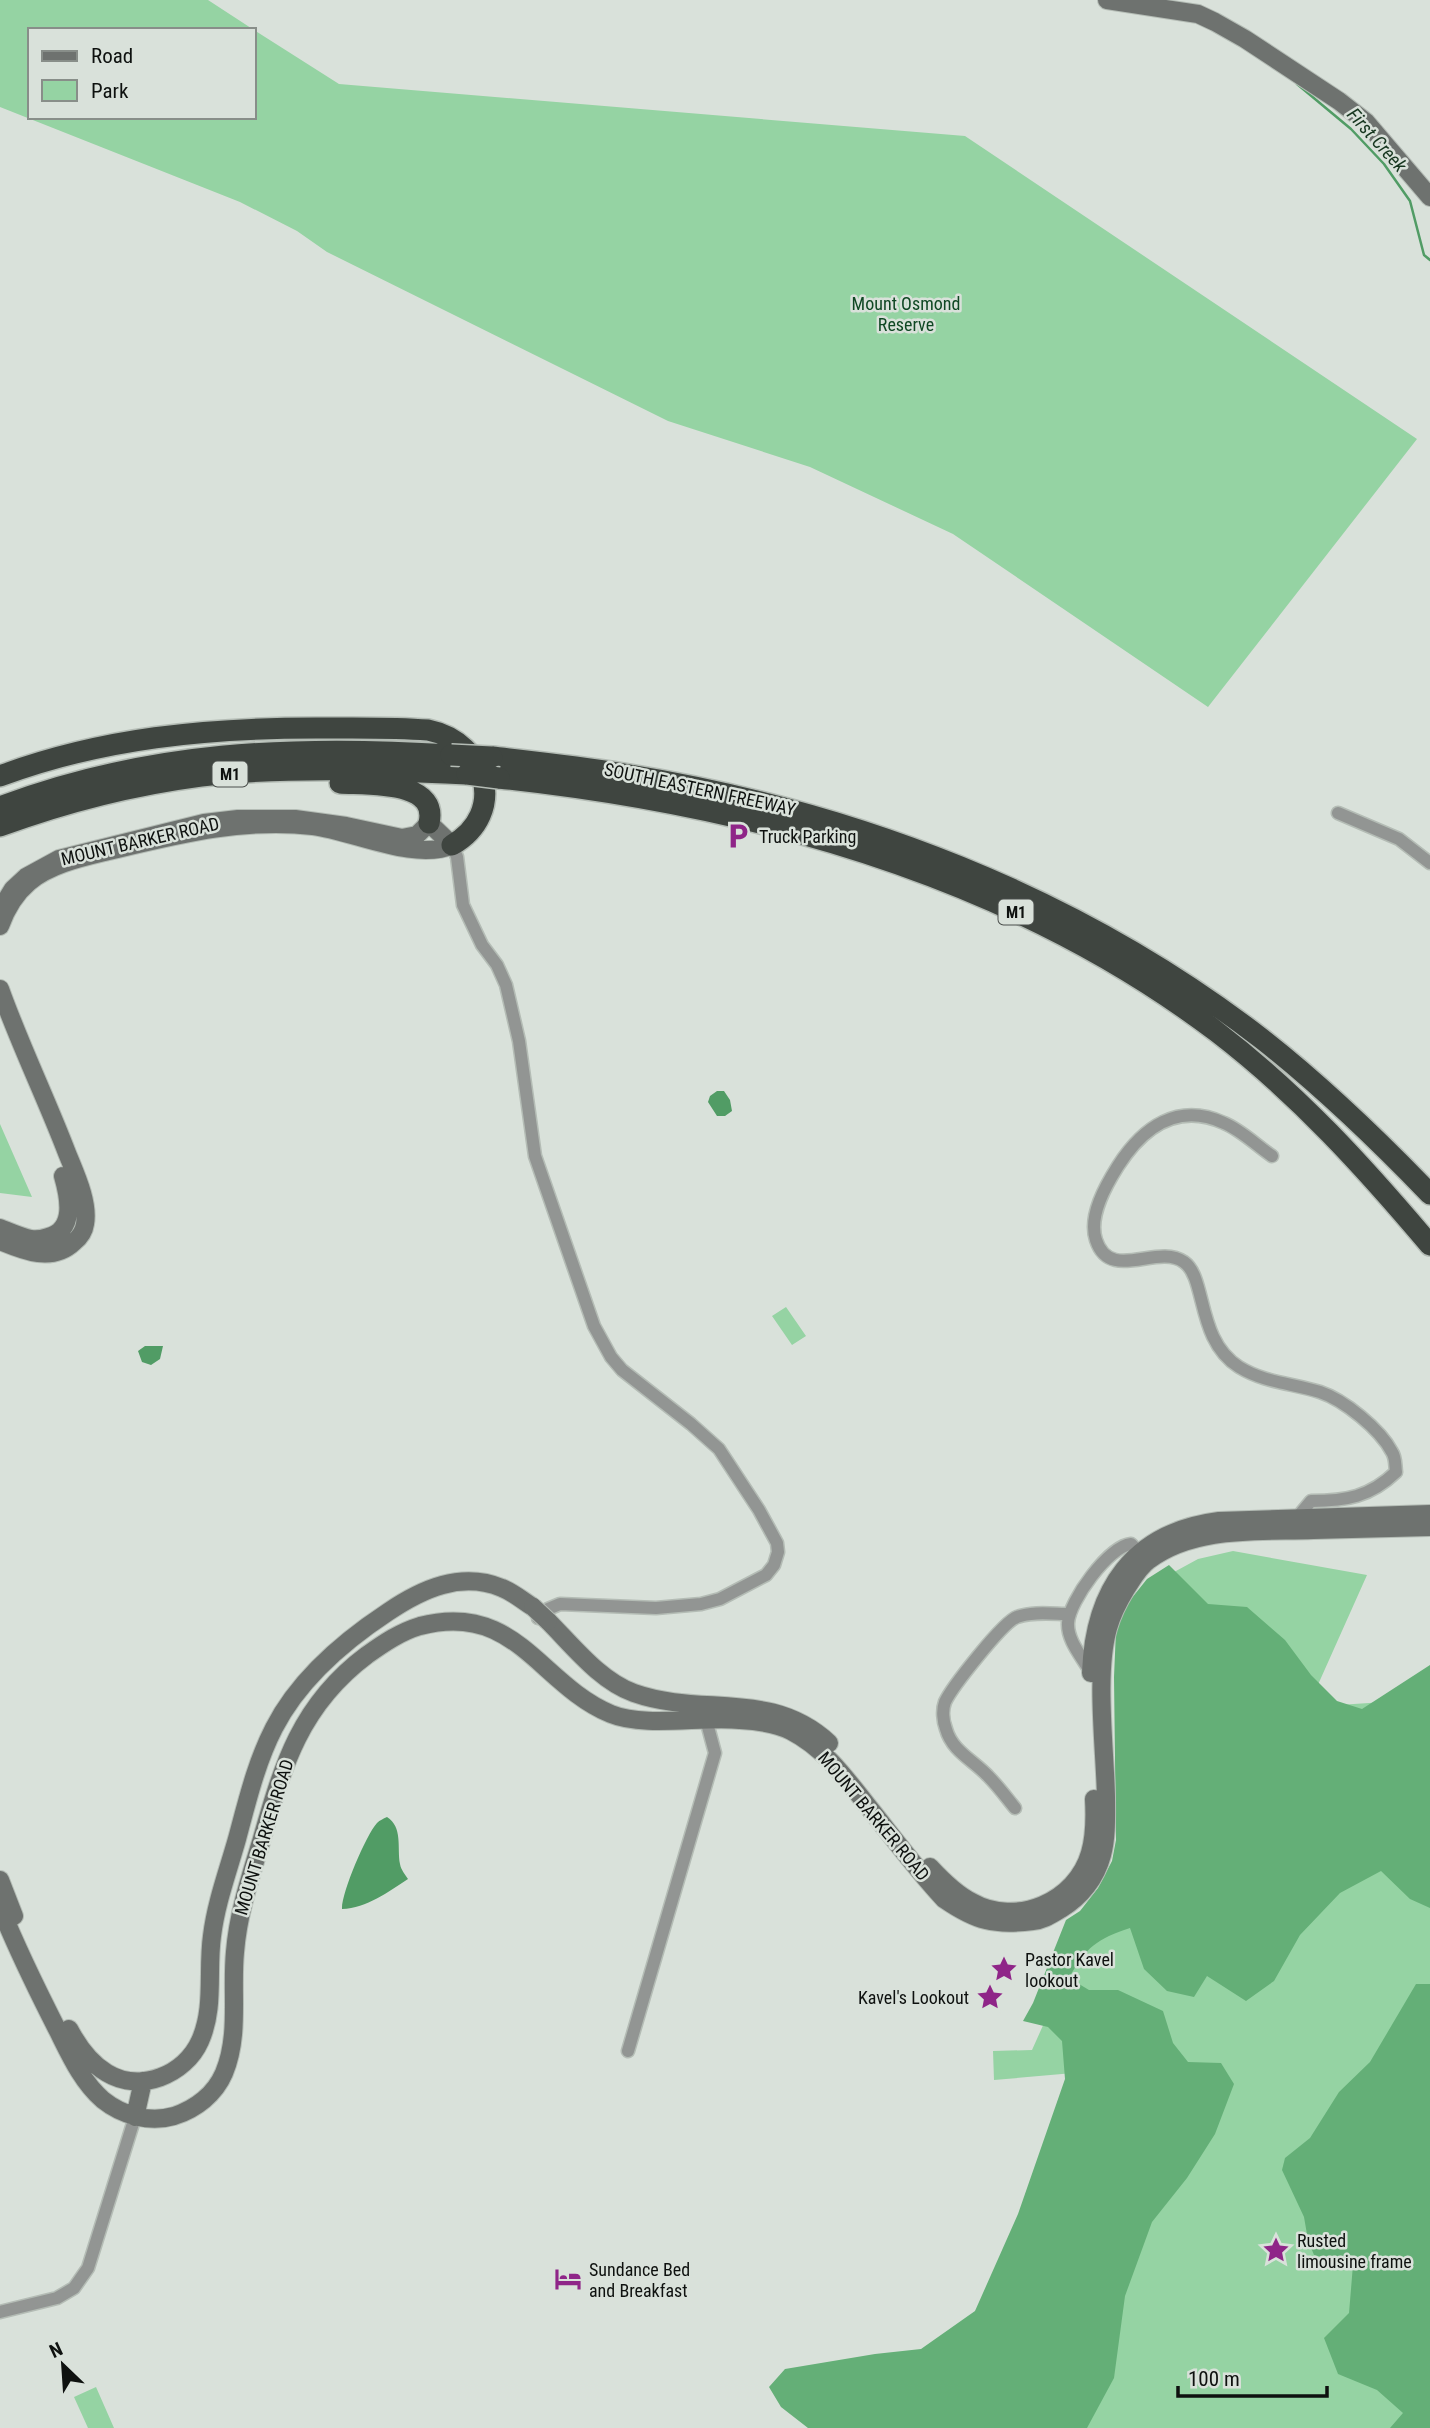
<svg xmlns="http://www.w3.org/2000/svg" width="1430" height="2428" font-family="'Roboto Condensed',sans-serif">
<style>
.green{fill:#95d3a3}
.forest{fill:#64af77}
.water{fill:#519c65}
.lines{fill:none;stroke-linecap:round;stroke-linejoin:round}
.stream{stroke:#519c65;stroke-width:2.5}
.street-casing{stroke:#b4bcb5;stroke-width:15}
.secondary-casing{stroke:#b4bcb5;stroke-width:20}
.highway-casing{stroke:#b4bcb5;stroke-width:24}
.street{stroke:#929593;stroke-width:12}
.secondary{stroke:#6e726f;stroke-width:18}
.highway{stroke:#3f4540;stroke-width:21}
.secondary-bridge-casing{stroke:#b4bcb5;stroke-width:20;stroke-linecap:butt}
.highway-bridge-casing{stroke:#b4bcb5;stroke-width:24;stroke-linecap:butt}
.secondary-bridge{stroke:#6e726f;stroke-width:18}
.highway-bridge{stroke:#3f4540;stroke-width:21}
.labels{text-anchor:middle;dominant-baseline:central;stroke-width:5;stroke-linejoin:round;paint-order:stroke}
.shield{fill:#d9e1da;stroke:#4b4f4c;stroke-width:2}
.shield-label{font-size:16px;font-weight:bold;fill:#0e110f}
.park-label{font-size:18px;fill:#0f4823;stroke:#d9e1da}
.street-label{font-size:18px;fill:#0e110f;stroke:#d9e1da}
.poi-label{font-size:18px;fill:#0e110f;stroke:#d9e1da;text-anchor:start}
.water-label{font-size:19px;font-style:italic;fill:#16361f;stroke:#d9e1da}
</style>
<rect width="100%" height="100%" fill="#d9e1da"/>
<path class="green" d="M0,0H208L254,30H30V117H254V30L339,84L965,136L1417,439L1208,707L953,534L810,467L668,421L327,252L297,231L240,202L0,107Z
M0,1124L32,1197L0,1193Z
M786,1307L806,1336L792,1345L772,1316Z
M1233,1551L1367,1575L1308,1707L1430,1699V2428H1019L1142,2067L994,2080L993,2051L1032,2050L1118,1858L1154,1583L1198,1559Z
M96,2387L114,2428H88L74,2397Z"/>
<path class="forest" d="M1169,1565L1208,1604L1247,1607L1285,1640L1311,1675L1337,1701L1362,1709L1430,1665V1908L1410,1899L1381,1871L1340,1893L1300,1935L1274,1981L1246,2001L1207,1976L1194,1997L1167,1991L1144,1969L1130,1928C1097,1939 1086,1947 1069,1978L1089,1990H1118L1163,2011L1173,2043L1188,2062L1221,2063L1234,2084L1215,2134L1187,2178L1152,2222L1125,2296L1114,2378L1087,2428H808L781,2407L769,2387L785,2369L875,2354L921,2349L975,2311L1018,2214L1065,2079L1062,2041L1048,2027L1023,2021L1033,2003L1066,1920L1080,1911L1098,1888L1112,1861L1116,1840L1114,1677L1116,1630L1123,1609L1147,1579Z
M1416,1984H1430V2428H1390L1403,2413L1377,2390L1338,2374L1324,2338L1349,2313L1353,2265L1314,2255L1308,2240L1304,2217L1282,2170L1285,2158L1310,2138L1339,2092L1370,2062Z"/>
<path class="water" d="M717,1091H724L730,1100L732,1111L725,1116H717L708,1102L710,1096Z
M145,1346H163L160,1359L151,1365L142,1362L138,1351Z
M387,1817C403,1827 397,1848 400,1864C401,1870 405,1874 408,1879C388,1892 367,1908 342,1909C341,1894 366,1835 377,1823C380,1820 383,1819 387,1817Z"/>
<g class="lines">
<path class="stream" d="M1297,84L1351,129L1384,164L1410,201L1424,255L1430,260"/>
<g class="street-casing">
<path id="street" d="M1338,813L1399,839L1430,863
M452,845L457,857L463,905L482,945L497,965L506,985L519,1041L535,1156L594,1326L611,1357L622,1370L691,1424L719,1449L759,1510L777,1543L778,1552L774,1565L766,1575L720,1599L701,1604L656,1608L560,1604L548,1609L538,1618
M1272,1156C1256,1145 1241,1130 1224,1123C1178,1102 1143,1127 1118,1166C1106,1185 1088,1216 1096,1240C1110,1283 1157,1243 1184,1262C1207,1278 1196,1340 1239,1367C1265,1383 1292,1383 1320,1392C1344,1400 1380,1429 1392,1452C1396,1458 1395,1465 1396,1472C1370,1497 1346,1501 1311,1501L1301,1513L1299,1524
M1091,1673C1083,1658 1067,1641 1068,1623C1069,1601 1109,1546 1131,1544L1145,1558
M1015,1808C1006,1797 998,1786 988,1776C973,1760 952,1751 946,1729C943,1721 942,1710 945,1702C952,1687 1003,1622 1017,1617C1032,1611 1054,1614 1070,1614
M628,2051L715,1753L704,1712
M0,2312L57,2298L74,2288L88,2268L135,2117"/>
</g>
<g class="secondary-casing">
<path id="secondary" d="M1107,0L1198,14L1215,22L1245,39L1339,101L1366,122L1430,197
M0,910L13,889L26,877L59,859L204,823L238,819H295L346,826L402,838L417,835L429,823L452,845C416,862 353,831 313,826C244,818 180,834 113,850C85,857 52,863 29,882C16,893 6,909 0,926
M0,989C20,1045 46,1098 67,1153C75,1173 89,1202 85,1224C84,1231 79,1238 74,1242C52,1263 24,1251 0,1241
M0,1228C10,1232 21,1237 31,1239C37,1240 42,1239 48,1237C76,1230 69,1197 63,1176
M548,1621C573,1646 600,1681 634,1693C702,1717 771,1689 829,1743
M1091,1673C1094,1590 1132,1532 1219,1521L1430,1514
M930,1867C942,1880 956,1894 972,1902C1016,1927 1076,1902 1090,1853C1095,1836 1095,1817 1094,1799
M0,1880L14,1916
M0,1907C17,1949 37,1990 58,2031C70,2055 82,2082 103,2100C123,2116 150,2123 174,2116C196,2109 215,2094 224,2073C240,2035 231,1992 235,1952C238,1914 250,1878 261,1842C283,1765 300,1705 367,1655C384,1643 400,1632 420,1626C516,1601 539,1684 611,1714C645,1728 702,1716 740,1720C757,1721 776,1723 791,1731C824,1748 845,1777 867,1805C892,1836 916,1869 944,1899C976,1921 994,1926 1033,1921C1044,1920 1052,1914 1061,1909C1081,1897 1096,1878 1102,1855C1107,1836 1106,1816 1106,1797C1105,1748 1095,1674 1108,1628C1112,1614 1118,1602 1126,1589C1132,1580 1139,1567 1149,1560C1195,1526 1259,1532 1313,1530C1352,1529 1391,1528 1430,1527
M69,2029C78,2046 90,2063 107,2073C140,2093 185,2075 200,2041C215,2008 207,1971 212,1936C216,1903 228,1871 237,1839C247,1802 256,1763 274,1728C298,1681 344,1641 388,1612C422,1589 461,1571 502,1588C513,1592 523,1601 533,1607
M135,2117L143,2081"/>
</g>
<g class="highway-casing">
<path id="highway" d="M492,757C536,762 581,767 624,774C854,811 1077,896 1262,1039C1322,1086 1377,1139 1430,1194
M0,776C102,738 207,728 316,728C353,728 391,727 428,730C487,742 508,813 452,845
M499,778C754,805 1011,876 1217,1032C1298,1094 1365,1168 1430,1245
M340,783C367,785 439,780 429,823
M0,807C148,751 294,745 451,755
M0,826C65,802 132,785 201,776C289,766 379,770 467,774"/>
</g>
<use href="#street" class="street"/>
<use href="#secondary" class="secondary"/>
<use href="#highway" class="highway"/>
<g class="secondary-bridge-casing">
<path id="secondary-bridge" d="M533,1607L548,1621"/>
</g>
<g class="highway-bridge-casing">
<path id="highway-bridge" d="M451,755L492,757
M467,774L499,778"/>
</g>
<use href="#secondary-bridge" class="secondary-bridge"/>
<use href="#highway-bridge" class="highway-bridge"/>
</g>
<defs>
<g id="parking-bare" transform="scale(2.1)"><path d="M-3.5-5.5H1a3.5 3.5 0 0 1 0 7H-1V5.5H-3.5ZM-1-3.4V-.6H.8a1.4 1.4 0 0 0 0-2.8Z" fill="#8f2588" stroke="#d9e1da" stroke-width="2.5" paint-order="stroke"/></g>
<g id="sight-bare" transform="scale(2.1)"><path d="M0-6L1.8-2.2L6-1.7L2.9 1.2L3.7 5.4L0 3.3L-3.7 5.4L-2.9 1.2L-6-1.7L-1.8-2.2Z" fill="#8f2588" stroke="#d9e1da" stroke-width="2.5" paint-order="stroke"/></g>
<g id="hotel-bare" transform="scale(2.1)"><path d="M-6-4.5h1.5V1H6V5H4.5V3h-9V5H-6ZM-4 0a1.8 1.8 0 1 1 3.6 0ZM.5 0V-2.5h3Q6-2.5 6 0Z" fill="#8f2588" stroke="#d9e1da" stroke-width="2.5" paint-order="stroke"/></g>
</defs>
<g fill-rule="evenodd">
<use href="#parking-bare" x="738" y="836"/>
<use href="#sight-bare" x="1004" y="1969"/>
<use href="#sight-bare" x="990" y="1997"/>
<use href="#sight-bare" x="1276" y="2250"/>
<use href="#hotel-bare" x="568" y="2279"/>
</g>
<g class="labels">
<g class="shield">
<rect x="212.5" y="761.5" width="35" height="25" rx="5"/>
<rect x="998.5" y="899.5" width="35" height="25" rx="5"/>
</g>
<g class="shield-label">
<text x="230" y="774">M1</text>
<text x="1016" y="912">M1</text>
</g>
<g class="park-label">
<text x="906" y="303">Mount Osmond<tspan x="906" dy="21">Reserve</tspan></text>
</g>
<g class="street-label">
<text transform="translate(700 789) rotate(12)">SOUTH EASTERN FREEWAY</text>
<text transform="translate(140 841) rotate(-13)">MOUNT BARKER ROAD</text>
<text transform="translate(874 1816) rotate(50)">MOUNT BARKER ROAD</text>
<text transform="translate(264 1837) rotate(-73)">MOUNT BARKER ROAD</text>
</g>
<g class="poi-label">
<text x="759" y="836">Truck Parking</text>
<text x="1025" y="1959">Pastor Kavel<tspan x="1025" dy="21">lookout</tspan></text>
<text x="969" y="1997" text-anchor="end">Kavel's Lookout</text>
<text x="1297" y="2240">Rusted<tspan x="1297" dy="21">limousine frame</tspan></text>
<text x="589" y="2269">Sundance Bed<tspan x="589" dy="21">and Breakfast</tspan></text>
</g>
<g class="water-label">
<text transform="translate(1377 140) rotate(48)">First Creek</text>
</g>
</g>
<rect x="28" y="28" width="228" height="91" fill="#d9e1da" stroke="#888e89" stroke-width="2"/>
<rect x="42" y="51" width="35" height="10" fill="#6e726f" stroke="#888e89" stroke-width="2"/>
<text x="91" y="63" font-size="21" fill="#0e110f">Road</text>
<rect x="42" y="80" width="35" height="21" fill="#95d3a3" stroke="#888e89" stroke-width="2"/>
<text x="91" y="98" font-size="21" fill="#0e110f">Park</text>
<g transform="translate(63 2365) rotate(335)" stroke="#d9e1da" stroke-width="5" paint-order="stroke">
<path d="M0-5L12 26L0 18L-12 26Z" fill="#0e110f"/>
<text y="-10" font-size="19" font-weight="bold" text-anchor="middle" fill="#0e110f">N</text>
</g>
<path d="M1178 2386v10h149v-10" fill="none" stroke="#0e110f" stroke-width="3.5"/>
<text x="1188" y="2386" font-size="21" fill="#0e110f" stroke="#d9e1da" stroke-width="5" paint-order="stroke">100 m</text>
</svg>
